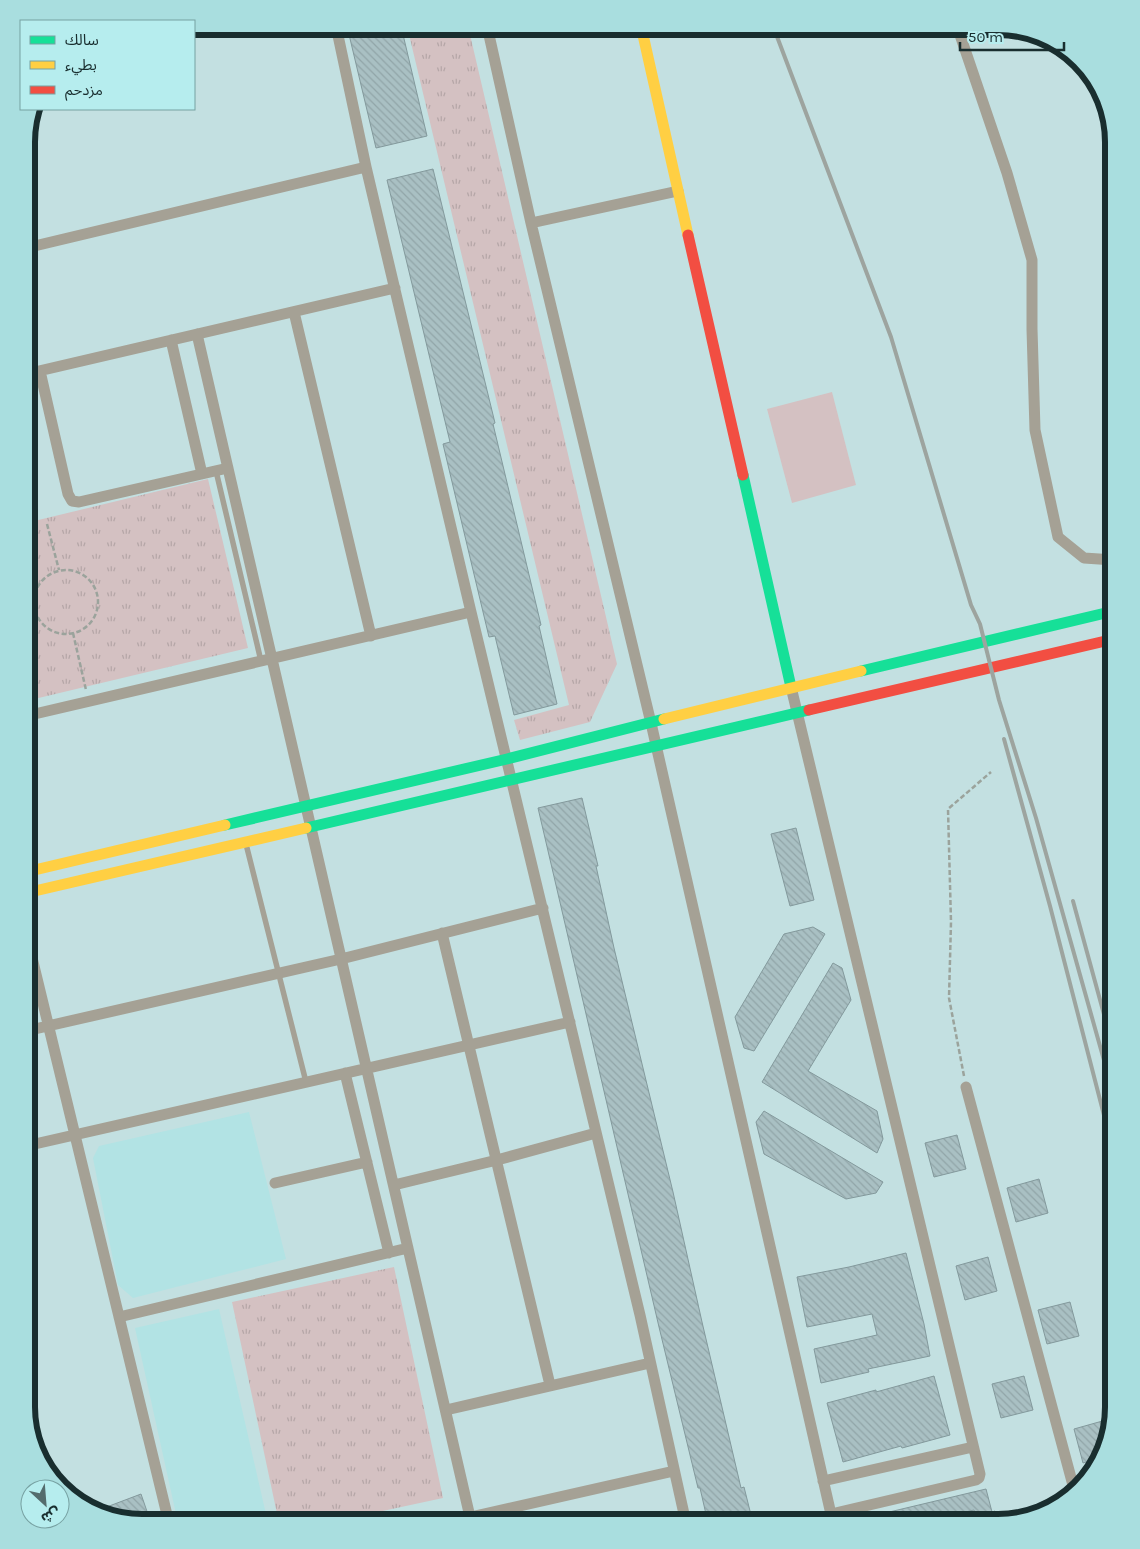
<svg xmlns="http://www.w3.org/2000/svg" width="1140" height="1549" font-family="Karla,'Noto Sans Arabic',sans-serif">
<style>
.built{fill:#b2e3e4}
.grass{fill:url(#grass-tufts)}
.pitch{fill:#d4c1c2}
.building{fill:url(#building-back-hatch);stroke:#83999c}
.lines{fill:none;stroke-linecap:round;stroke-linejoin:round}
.path{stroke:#9ba39c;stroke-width:2.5;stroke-dasharray:5 2.5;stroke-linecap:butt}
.lane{stroke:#a5a195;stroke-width:5.5}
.street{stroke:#a5a195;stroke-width:11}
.fast{stroke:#16e098;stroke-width:11}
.slow{stroke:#ffcf43;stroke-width:11}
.jam{stroke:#f24e42;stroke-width:11}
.rail{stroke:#9da49f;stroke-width:4}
.rim{fill:none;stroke:#192e2f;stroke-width:6}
</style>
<defs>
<pattern id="grass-tufts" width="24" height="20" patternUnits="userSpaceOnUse" patternTransform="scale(1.25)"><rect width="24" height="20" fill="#d4c1c2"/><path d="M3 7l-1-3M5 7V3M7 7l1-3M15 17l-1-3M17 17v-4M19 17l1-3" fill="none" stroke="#b5a6a7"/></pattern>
<pattern id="building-back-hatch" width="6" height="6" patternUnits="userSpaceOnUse" patternTransform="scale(1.25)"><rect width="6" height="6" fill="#a9c0c3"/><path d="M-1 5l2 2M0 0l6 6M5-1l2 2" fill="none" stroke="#91a5a8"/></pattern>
</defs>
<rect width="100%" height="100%" fill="#c3e0e1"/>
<path class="built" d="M249,1112L286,1259L133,1298L118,1285L93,1158L99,1146Z
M219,1309L268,1523H178L135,1328Z"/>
<path class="grass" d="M407,26H468L617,664L590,722L520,740L514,720L569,705Z
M208,479L248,648L26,701V523Z
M394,1267L443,1498L327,1523H279L232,1302Z"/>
<path class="pitch" d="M832,392L856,485L792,503L767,409Z"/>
<path class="building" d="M347,26H401L427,136L376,148Z
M433,169L495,423L493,424L541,625L539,626L557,704L514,715L495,636L489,637L473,570L443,444L450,442L387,180Z
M582,798L598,866H596L614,948L673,1192L702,1322L741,1488L744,1487L753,1523H708L700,1488H698L659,1327L538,808Z
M796,828L814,900L790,906L771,834Z
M813,927L825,934L754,1051L744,1048L735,1017L784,934Z
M833,963L842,968L851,1000L808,1071L877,1111L883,1139L877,1153L762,1082Z
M764,1111L883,1182L876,1193L846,1199L764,1154L756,1122Z
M957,1135L966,1169L934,1177L925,1143Z
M1039,1179L1048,1213L1016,1222L1007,1188Z
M906,1253L924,1324L930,1356L868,1369L869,1372L821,1383L814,1349L877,1335L872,1314L807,1327L797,1277L849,1267Z
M988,1257L997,1291L965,1300L956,1266Z
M1070,1302L1079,1336L1047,1344L1038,1310Z
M934,1376L950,1435L902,1448L901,1446L843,1462L827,1403L876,1390V1392Z
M1024,1376L1033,1410L1001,1418L992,1384Z
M1106,1420L1108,1428L1100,1458L1083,1463L1074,1429Z
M986,1489L992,1512L995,1511L998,1523H964V1518L976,1516L974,1510L940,1518L941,1523H864V1518Z
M141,1494L151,1523H135L96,1511Z"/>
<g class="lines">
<path class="path" d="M47,524L59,570
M34 602a32 32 0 1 1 64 0a32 32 0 1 1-64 0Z
M26,611L34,609
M73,633L86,690
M964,1076L949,998L951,922L948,809L991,772"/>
<path class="lane" d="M216,471L261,661
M247,848L306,1082"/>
<path class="street" d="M336,26L366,167L471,612L640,1315L686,1523
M487,26L531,223L651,723L833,1523
M957,26L1007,173L1032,260V329L1035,430L1058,537L1084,558L1114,560
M531,223L678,191
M26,248L366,167
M294,312L371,636
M197,334L470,1517
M171,340L202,474
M40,371L68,494L72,501L79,502L228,468
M26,374L395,288
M791,687L980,1474L979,1478L976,1480L831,1514
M26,716L471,612
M26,933L169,1523
M442,933L550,1385
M26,1031L341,959L543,908
M345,1073L389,1253
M966,1087L1074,1489
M26,1146L570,1022
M275,1183L367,1162
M394,1185L497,1160L596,1133
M119,1317L408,1248
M446,1410L650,1363
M823,1481L973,1447
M444,1523L674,1471"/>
<path class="fast" d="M743,475L791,687
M861,671L1114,611
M225,825L507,759L664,719
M306,828L809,710"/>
<path class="slow" d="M641,26L688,235
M194,32L218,26
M664,719L861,671
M26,872L225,825
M26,893L306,828"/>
<path class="jam" d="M688,235L743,475
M809,710L1114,639"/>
<path class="rail" d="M773,26L891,337L971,605L980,624L999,700L1036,818L1114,1096
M1004,739L1050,906L1114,1154
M1073,901L1114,1051"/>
</g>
<path d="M0 0H1140V1549H0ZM142 35H998A107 107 0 0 1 1105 142V1407A107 107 0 0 1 998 1514H142A107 107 0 0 1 35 1407V142A107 107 0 0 1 142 35Z" fill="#a9dedf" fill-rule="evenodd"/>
<path class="rim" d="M142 35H998A107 107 0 0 1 1105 142V1407A107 107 0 0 1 998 1514H142A107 107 0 0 1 35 1407V142A107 107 0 0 1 142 35Z"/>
<rect x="20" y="20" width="175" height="90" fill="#b6edee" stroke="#77a1a2"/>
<rect x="30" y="36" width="25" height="8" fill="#16e098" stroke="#77a1a2"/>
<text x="65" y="45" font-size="15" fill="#192e2f">سالك</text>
<rect x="30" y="61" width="25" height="8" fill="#ffcf43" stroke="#77a1a2"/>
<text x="65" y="70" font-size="15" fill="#192e2f">بطيء</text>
<rect x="30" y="86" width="25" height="8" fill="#f24e42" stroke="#77a1a2"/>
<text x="65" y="95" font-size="15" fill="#192e2f">مزدحم</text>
<g transform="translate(45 1504) rotate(154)"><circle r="24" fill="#b6edee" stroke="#77a1a2"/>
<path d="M0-4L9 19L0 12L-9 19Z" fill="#546c6d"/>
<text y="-8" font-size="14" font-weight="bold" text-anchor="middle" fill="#192e2f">ش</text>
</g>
<path d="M960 42v8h104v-8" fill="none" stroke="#192e2f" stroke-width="2.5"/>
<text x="968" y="42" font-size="15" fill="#192e2f" stroke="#b6edee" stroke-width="4" paint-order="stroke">50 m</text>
</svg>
